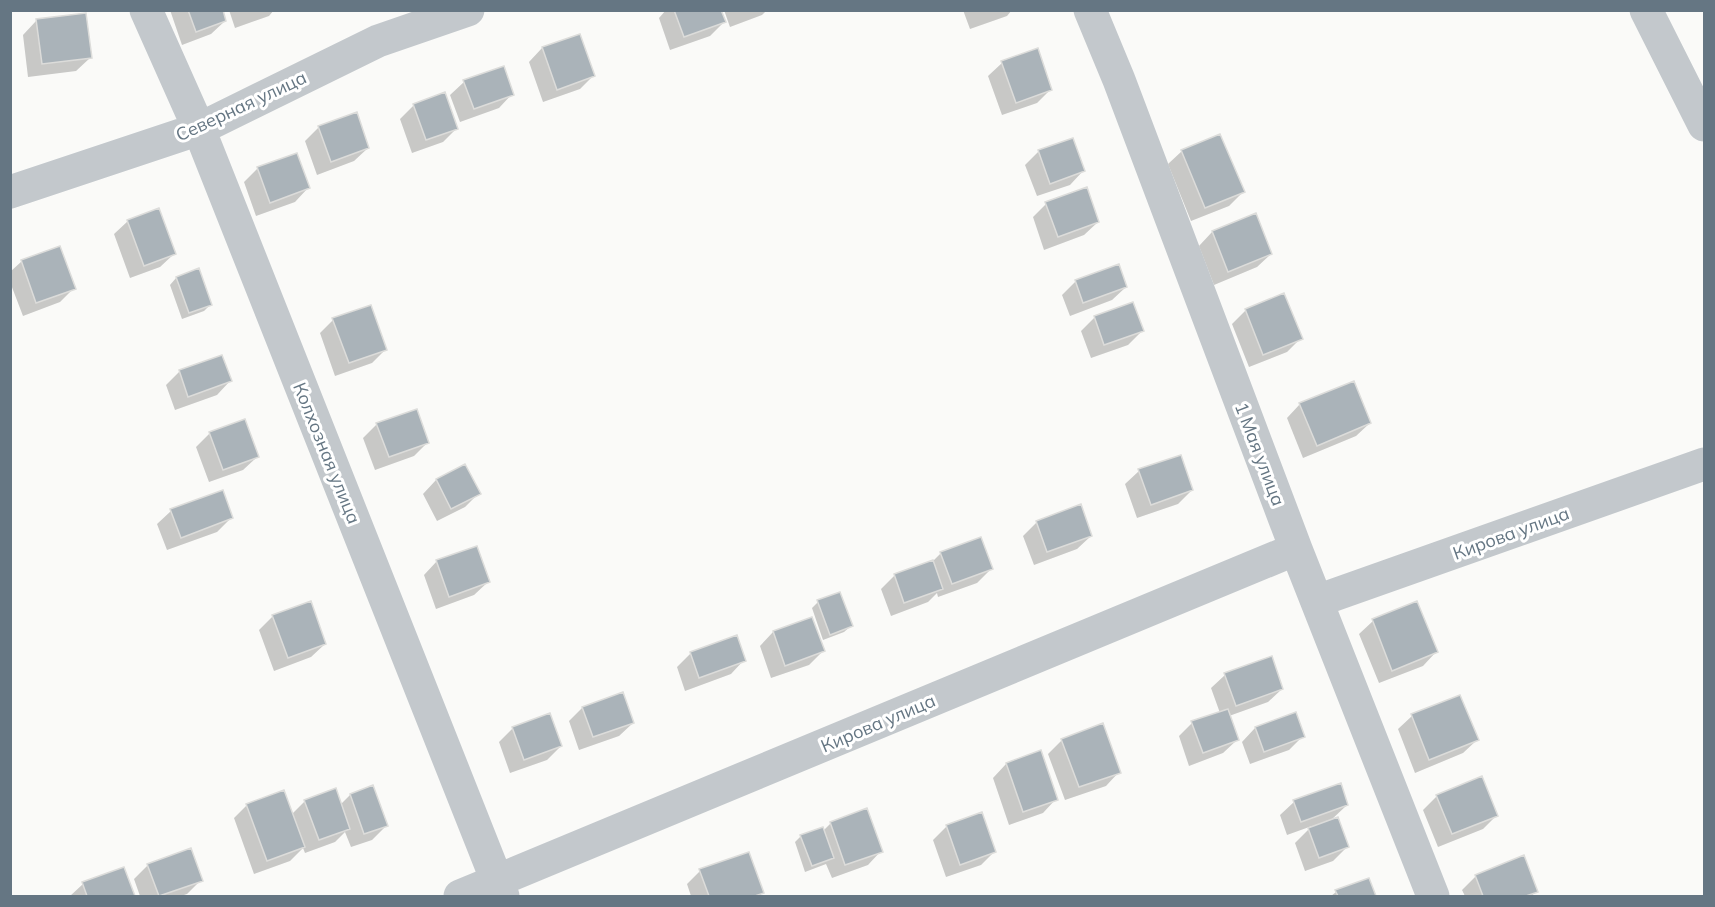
<svg xmlns="http://www.w3.org/2000/svg" width="1715" height="907" font-family="Mulish,sans-serif">
<style>
.shadow{fill:#0003}
.building{fill:#aab3b9;stroke:#dcdcda;stroke-width:1.5}
.lines{fill:none;stroke-linecap:round;stroke-linejoin:round}
.street{stroke:#c3c8cc;stroke-width:33}
.labels{text-anchor:middle;dominant-baseline:central;stroke-width:6;stroke-linejoin:round;paint-order:stroke}
.street-label{font-size:18px;fill:#657683;stroke:#fff}
</style>
<rect width="100%" height="100%" fill="#fafaf8"/>
<path class="shadow" d="M170,10H221L225,21L211,34L182,45Z
M229,10H274L269,16L235,28Z
M666,10H720L724,22L710,36L670,50L659,18Z
M724,10H767L762,15L730,27Z
M963,10H1012L1007,16L970,29Z
M36,21L90,58L76,71L28,77L23,35Z
M579,36L593,76L580,89L543,102L529,62L542,48Z
M1002,63L1051,89L1037,103L1002,115L988,76Z
M464,82L512,94L499,108L460,122L450,95Z
M414,105L456,129L443,142L412,153L400,119Z
M319,127L368,148L354,161L317,175L305,141Z
M1039,151L1083,171L1070,185L1037,196L1025,165Z
M1182,151L1243,192L1229,206L1191,221L1168,164Z
M258,168L308,188L295,202L256,216L244,182Z
M1046,204L1098,222L1084,235L1044,250L1033,217Z
M1255,215L1271,254L1257,267L1214,285L1199,246L1212,232Z
M128,221L174,254L160,267L130,278L114,234Z
M22,261L74,288L60,302L23,316L10,282V272Z
M198,270L211,304L204,311L182,319L170,285L176,278Z
M1076,281L1126,287L1112,300L1070,316L1062,295Z
M1246,310L1301,338L1287,352L1249,367L1232,324Z
M1095,317L1142,331L1128,345L1091,358L1081,331Z
M333,320L386,349L372,363L335,376L320,333Z
M221,357L230,381L217,395L175,410L166,385L179,372Z
M1300,404L1370,423L1356,436L1303,458L1287,418Z
M377,424L428,442L414,456L375,470L363,438Z
M210,433L257,457L243,470L209,482L196,447Z
M464,466L479,493L465,507L437,521L423,494L436,480Z
M1139,471L1192,490L1178,504L1137,518L1125,484Z
M171,511L231,518L217,532L167,550L157,524Z
M1037,522L1091,536L1077,549L1034,565L1023,536Z
M941,553L991,569L977,583L938,597L937,593L928,602L891,616L881,589L895,575L932,562Z
M437,561L488,582L474,595L436,609L424,575Z
M818,602L851,626L844,632L823,640L812,608Z
M273,616L325,644L311,657L274,671L259,630Z
M811,618L823,651L809,665L771,678L760,646L773,632Z
M1373,621L1436,652L1423,666L1379,683L1359,634Z
M691,653L744,660L731,674L685,691L677,667Z
M1225,675L1282,689L1268,702L1229,716L1237,740L1223,753L1189,766L1179,736L1192,723L1220,713L1211,688Z
M1459,697L1477,740L1463,753L1415,773L1398,729L1412,716Z
M582,708L633,723L619,736L579,750L569,721Z
M513,728L561,746L547,760L510,773L499,742Z
M1255,728L1303,736L1289,750L1250,764L1242,742Z
M1062,740L1119,772L1106,786L1065,800L1048,754Z
M1006,764L1056,799L1043,813L1009,825L993,778Z
M350,795L386,826L372,840L351,847L345,832L335,842L305,853L303,848L290,861L254,874L234,818L247,805L292,814L305,801L340,805Z
M1437,796L1496,816L1483,829L1438,847L1423,810Z
M1294,802L1347,805L1329,822L1347,847L1333,861L1305,871L1295,843L1312,826L1287,835L1280,815Z
M831,823L881,851L868,865L832,878L826,864L805,872L795,842L801,836L823,831Z
M947,826L994,852L981,865L946,877L933,840Z
M148,865L201,880L187,894L181,896H140L134,879Z
M123,869L133,896H70L83,884Z
M700,871L762,893L759,896H691L687,884Z
M1476,876L1537,891L1531,896H1465L1462,890Z
M1368,880L1374,896H1331L1336,892Z"/>
<path class="building" d="M188,10H223L226,21L196,32Z
M674,10H721L726,22L684,37Z
M86,13L92,58L42,64L36,19Z
M580,34L595,76L557,90L542,47Z
M1038,48L1052,90L1016,103L1001,61Z
M504,66L514,95L474,109L463,80Z
M445,92L458,129L426,140L413,104Z
M357,112L369,148L331,162L318,126Z
M1220,134L1245,192L1205,208L1181,150Z
M1073,138L1085,171L1050,184L1038,150Z
M297,153L310,188L270,203L257,167Z
M1087,187L1099,222L1058,237L1045,202Z
M159,208L176,254L144,266L127,220Z
M1256,213L1272,254L1228,272L1212,231Z
M60,246L76,289L36,303L21,260Z
M1119,264L1127,287L1083,303L1075,280Z
M199,268L212,305L189,313L176,277Z
M1284,293L1303,339L1263,355L1245,309Z
M1133,302L1144,331L1104,345L1094,316Z
M371,305L387,350L349,363L332,318Z
M222,355L232,381L188,397L179,370Z
M1354,381L1371,423L1317,446L1299,403Z
M417,409L429,443L389,457L376,423Z
M245,419L259,457L223,470L209,432Z
M1181,455L1193,490L1151,505L1138,469Z
M465,464L481,494L451,509L436,479Z
M223,490L233,518L181,538L170,509Z
M1081,504L1092,536L1047,552L1036,521Z
M981,537L993,569L952,584L940,552Z
M477,546L490,582L449,597L436,560Z
M933,560L943,589L904,603L894,574Z
M840,592L853,626L830,635L817,600Z
M311,601L326,644L288,658L272,615Z
M1417,601L1438,652L1392,671L1372,619Z
M812,617L825,651L785,666L773,631Z
M737,635L746,661L699,678L690,652Z
M1272,656L1283,689L1236,706L1224,673Z
M623,692L634,723L593,737L582,707Z
M1460,695L1479,740L1429,760L1411,714Z
M1228,709L1239,740L1203,753L1191,721Z
M1296,712L1305,737L1264,752L1255,727Z
M550,713L562,746L524,760L512,727Z
M1103,723L1121,773L1079,787L1061,739Z
M1041,750L1058,800L1023,812L1006,763Z
M1482,776L1498,816L1452,834L1436,795Z
M1341,783L1348,805L1301,822L1293,800Z
M373,785L388,826L364,834L350,794Z
M336,788L350,829L319,840L304,800Z
M284,790L305,847L267,861L246,804Z
M867,808L883,852L845,865L830,822Z
M982,812L996,852L960,865L946,825Z
M1338,817L1349,847L1319,858L1308,828Z
M823,827L834,858L812,866L800,835Z
M191,848L203,881L159,896L147,864Z
M749,852L764,893L755,896H709L699,869Z
M1524,855L1538,892L1526,896H1483L1475,875Z
M124,867L135,896H87L82,882Z
M1369,878L1376,896H1338L1335,890Z"/>
<g class="lines">
<path class="street" d="M146,10L199,129L503,896
M1090,10L1119,80L1296,549L1433,896
M1646,10L1704,125
M10,192L199,129L378,41L468,10
M1317,601L1704,464
M460,896L1296,549"/>
</g>
<g class="labels">
<g class="street-label">
<text transform="translate(241 106) rotate(-25)">Северная улица</text>
<text transform="translate(327 453) rotate(68)">Колхозная улица</text>
<text transform="translate(1260 454) rotate(69)">1 Мая улица</text>
<text transform="translate(1511 533) rotate(-20)">Кирова улица</text>
<text transform="translate(878 723) rotate(-23)">Кирова улица</text>
</g>
</g>
<rect width="1715" height="907" fill="none" stroke="#657683" stroke-width="24"/>
</svg>
